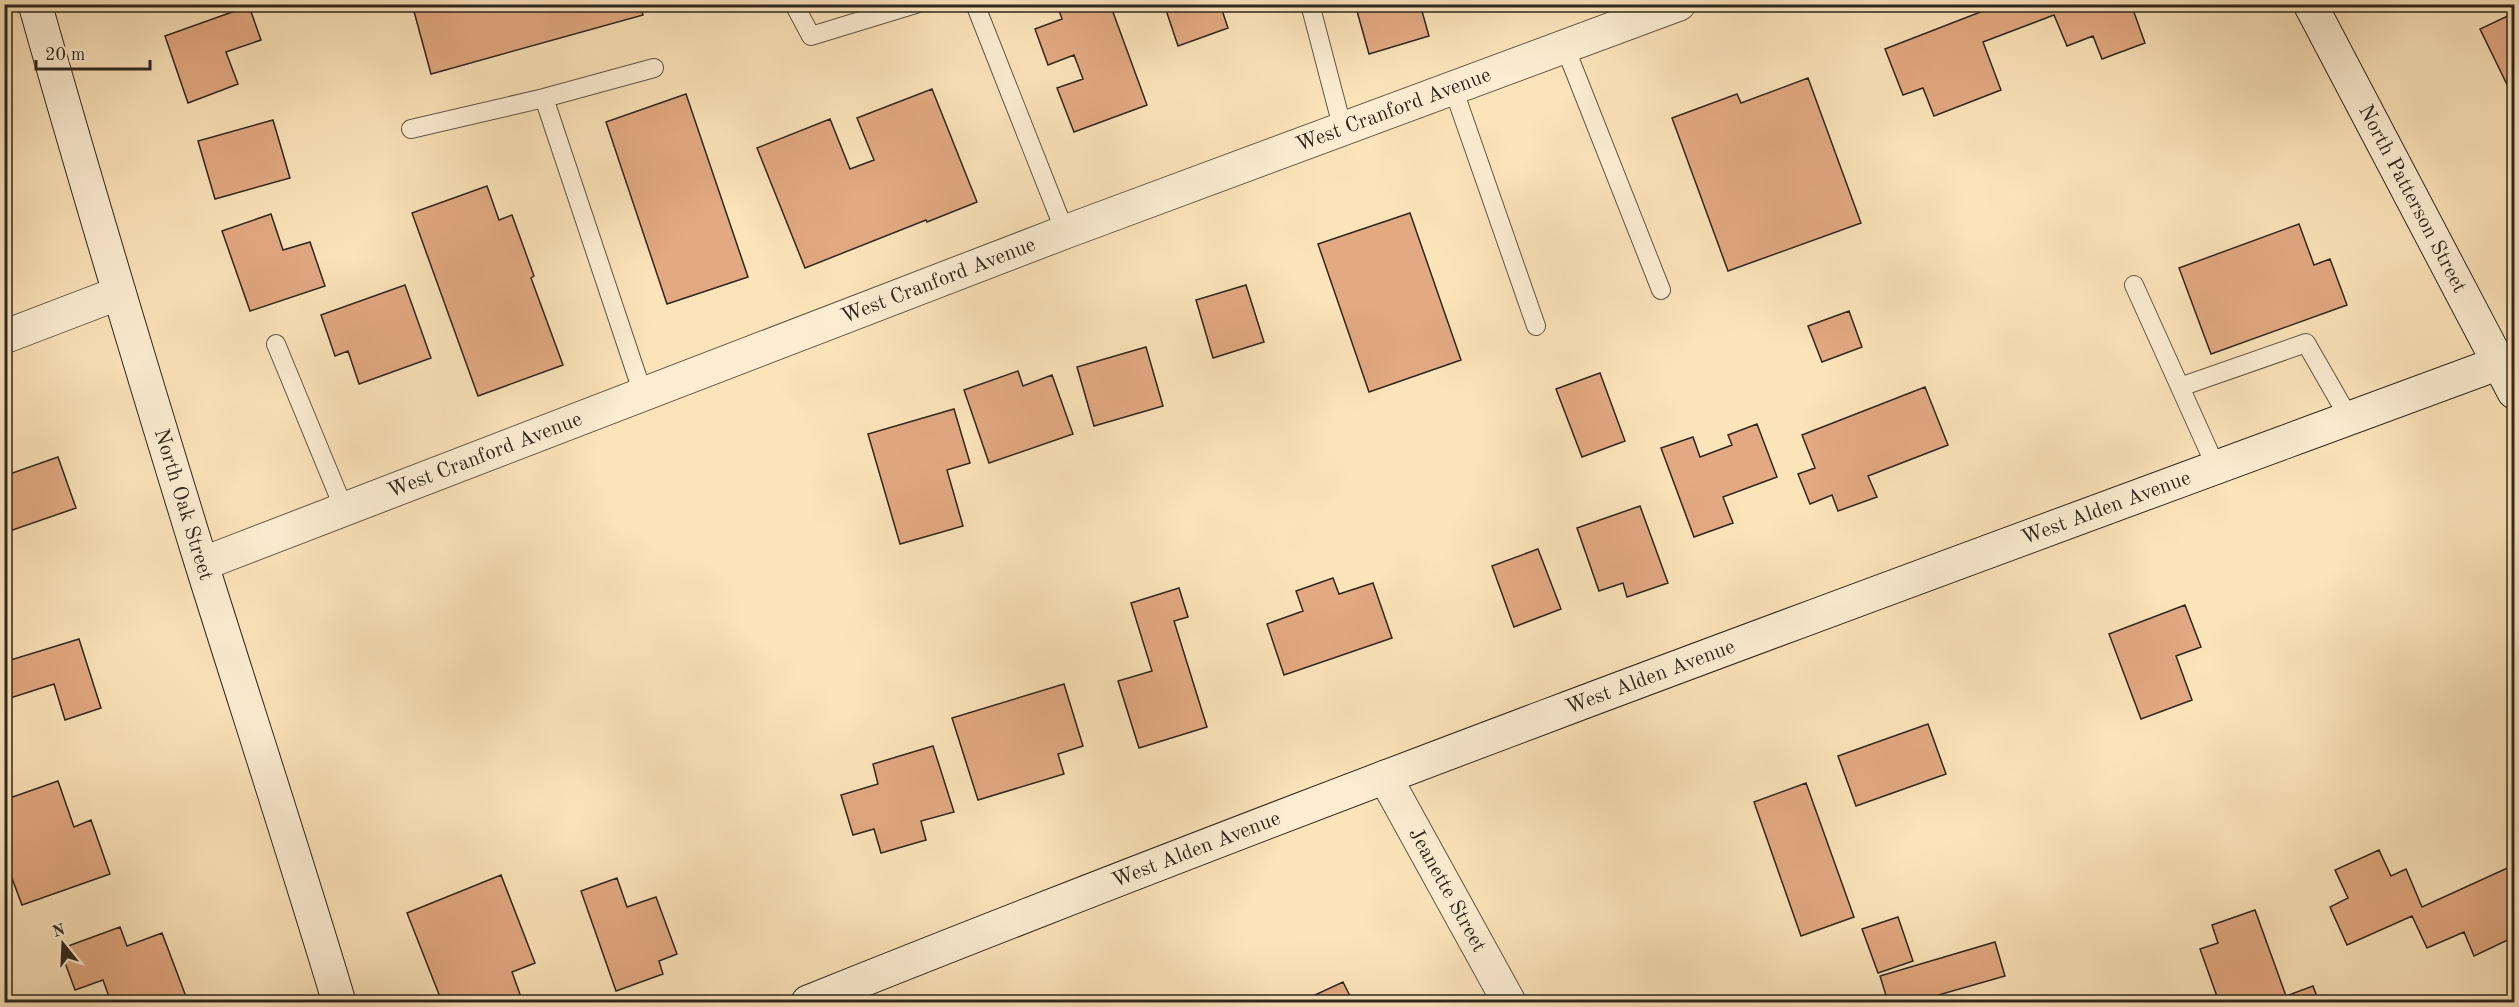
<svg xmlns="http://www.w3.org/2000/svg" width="2519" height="1007" font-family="'Old Standard TT',serif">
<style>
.building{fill:#e2a982;stroke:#2f271e;stroke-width:1.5}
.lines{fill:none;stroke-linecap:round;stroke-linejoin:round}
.lane-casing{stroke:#625645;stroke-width:20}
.street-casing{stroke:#625645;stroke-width:35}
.secondary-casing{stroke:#2f271e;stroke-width:35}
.lane{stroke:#fcedd2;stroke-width:18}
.street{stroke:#fcedd2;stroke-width:33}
.secondary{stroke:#fcedd2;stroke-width:33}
.labels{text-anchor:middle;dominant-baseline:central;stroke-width:4.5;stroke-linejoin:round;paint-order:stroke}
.street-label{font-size:21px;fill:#2f271e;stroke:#fcedd2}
</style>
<rect width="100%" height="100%" fill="#fbe3ba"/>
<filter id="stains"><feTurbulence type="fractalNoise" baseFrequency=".00333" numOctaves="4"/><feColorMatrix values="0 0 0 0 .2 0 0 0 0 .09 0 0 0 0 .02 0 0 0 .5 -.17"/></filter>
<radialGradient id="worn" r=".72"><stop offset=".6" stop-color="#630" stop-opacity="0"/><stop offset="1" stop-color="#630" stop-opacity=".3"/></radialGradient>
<path class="building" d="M412,4H640L643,15L431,74Z
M1057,4H1110L1147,105L1074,132L1057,88L1083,79L1074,55L1048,65L1035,29L1062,19Z
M1164,4H1220L1228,28L1178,46Z
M1331,4H1352L1333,10Z
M1355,4H1420L1429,36L1369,54Z
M2001,4H2131L2145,43L2102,59L2093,36L2067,46L2054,15L1983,42L2001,90L1934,116L1923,88L1903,95L1885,49Z
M249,6L261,40L226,52L238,84L188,103L165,36Z
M2514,13V99L2480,29Z
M1808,78L1861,223L1728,271L1672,118L1737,94L1741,103Z
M932,89L977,202L927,222L926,220L805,268L757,148L830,119L850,169L874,160L857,118Z
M686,94L748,277L667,304L606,122Z
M273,120L290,178L215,199L198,141Z
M487,186L499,220L512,215L534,276L531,278L563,365L478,396L412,213Z
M1410,213L1461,360L1369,392L1318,244Z
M271,214L283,250L310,242L325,286L250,311L222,231Z
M2299,224L2314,265L2330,259L2347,305L2211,354L2179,268Z
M405,285L431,358L359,384L348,351L335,356L321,315Z
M1246,285L1264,342L1213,358L1196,300Z
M1849,311L1862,347L1822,362L1808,326Z
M1146,347L1163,406L1094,426L1077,367Z
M1018,371L1023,386L1052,375L1073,434L989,463L964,390Z
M1600,373L1625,441L1582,457L1556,389Z
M1925,387L1948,445L1868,476L1877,497L1838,511L1832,495L1810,504L1798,474L1815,468L1802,435Z
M954,409L970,463L947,470L963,526L900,544L868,434Z
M1757,424L1777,477L1723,497L1733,523L1694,537L1661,448L1693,437L1700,457L1732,445L1728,435Z
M58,457L76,508L4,533V476Z
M1640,506L1668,583L1627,597L1623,583L1599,591L1577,528Z
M1538,549L1561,609L1514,627L1492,566Z
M1333,578L1339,594L1373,583L1392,638L1284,675L1267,624L1303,611L1296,591Z
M1179,588L1188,617L1174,621L1207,727L1139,748L1118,681L1152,671L1131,603Z
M2185,605L2201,647L2176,656L2192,700L2141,719L2109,634Z
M79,639L101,708L65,720L54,684L4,700V662Z
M1064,684L1083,746L1058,754L1064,774L978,800L952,718Z
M1928,724L1946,774L1856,806L1838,756Z
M933,746L954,812L921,821L926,840L881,853L874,829L853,835L841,795L878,784L873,764Z
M58,781L74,827L91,820L110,874L22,905L4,857V800Z
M1806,783L1854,917L1801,936L1754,802Z
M2379,850L2391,876L2406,869L2422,907L2514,865V937L2474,956L2464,932L2427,948L2412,916L2347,945L2330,907L2348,898L2335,870Z
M501,875L535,963L512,972L522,1000L515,1002H442L407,913Z
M617,878L627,907L656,897L677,954L659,961L663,974L616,991L581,891Z
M2255,910L2286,996L2313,986L2319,1002H2219L2200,949L2218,943L2212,925Z
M1898,917L1913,961L1878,973L1862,929Z
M120,927L127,946L162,933L188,1002H111L103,980L75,990L60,949Z
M1995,942L2005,976L1914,1002H1888L1880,976Z
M1343,982L1353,1002H1303L1302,1001Z
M2157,996L2160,1002H2140Z"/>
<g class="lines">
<g class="lane-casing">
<path id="lane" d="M794,4L811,36L916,4
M975,4L1065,232
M1310,4L1343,130
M1565,47L1661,290
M1453,88L1536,326
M544,98L654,68
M411,129L544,98L643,394
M2134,285L2180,387L2306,343L2349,418
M276,344L344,509
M2180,387L2216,467"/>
</g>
<g class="street-casing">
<g id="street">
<path d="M4,337L119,293"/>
<path id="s1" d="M202,564L1065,232L1679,4"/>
<path id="s2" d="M1385,777L1509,1002"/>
</g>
</g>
<g class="secondary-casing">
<g id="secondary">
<path id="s3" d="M35,4C88,191 144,377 201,562C247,709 295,855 339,1002"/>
<path id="s4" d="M2310,4L2514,392"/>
<path id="s5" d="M808,1002C1367,778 1933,572 2499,363"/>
</g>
</g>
<use href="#lane" class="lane"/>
<use href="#street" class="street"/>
<use href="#secondary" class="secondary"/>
</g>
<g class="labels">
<g class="street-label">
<text stroke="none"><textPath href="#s1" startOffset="1275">West Cranford Avenue</textPath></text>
<text stroke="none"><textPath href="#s4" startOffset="220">North Patterson Street</textPath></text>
<text stroke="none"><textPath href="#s1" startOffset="789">West Cranford Avenue</textPath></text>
<text stroke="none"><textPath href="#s1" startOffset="303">West Cranford Avenue</textPath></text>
<text stroke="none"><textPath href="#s3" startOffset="522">North Oak Street</textPath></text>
<text stroke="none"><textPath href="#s5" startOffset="1389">West Alden Avenue</textPath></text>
<text stroke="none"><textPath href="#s5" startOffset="903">West Alden Avenue</textPath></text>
<text stroke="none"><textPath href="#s5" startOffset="417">West Alden Avenue</textPath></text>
<text stroke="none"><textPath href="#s2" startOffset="129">Jeanette Street</textPath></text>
</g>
</g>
<rect width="2519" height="1007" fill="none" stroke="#fbe3ba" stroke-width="24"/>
<rect x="6" y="6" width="2507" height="995" fill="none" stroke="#2f271e" stroke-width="3"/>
<rect x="12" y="12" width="2495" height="983" fill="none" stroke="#2f271e" stroke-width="1.5"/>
<g transform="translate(63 944) rotate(342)" stroke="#fcedd2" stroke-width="4.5" paint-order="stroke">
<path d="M0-4.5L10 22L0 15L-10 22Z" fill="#2f271e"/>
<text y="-9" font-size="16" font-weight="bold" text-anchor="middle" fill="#2f271e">N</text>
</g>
<path d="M36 60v9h114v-9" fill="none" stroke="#2f271e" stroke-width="3"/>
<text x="45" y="60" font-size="18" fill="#2f271e" stroke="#fcedd2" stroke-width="4.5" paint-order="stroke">20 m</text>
<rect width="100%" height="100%" filter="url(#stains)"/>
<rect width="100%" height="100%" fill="url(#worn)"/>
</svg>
